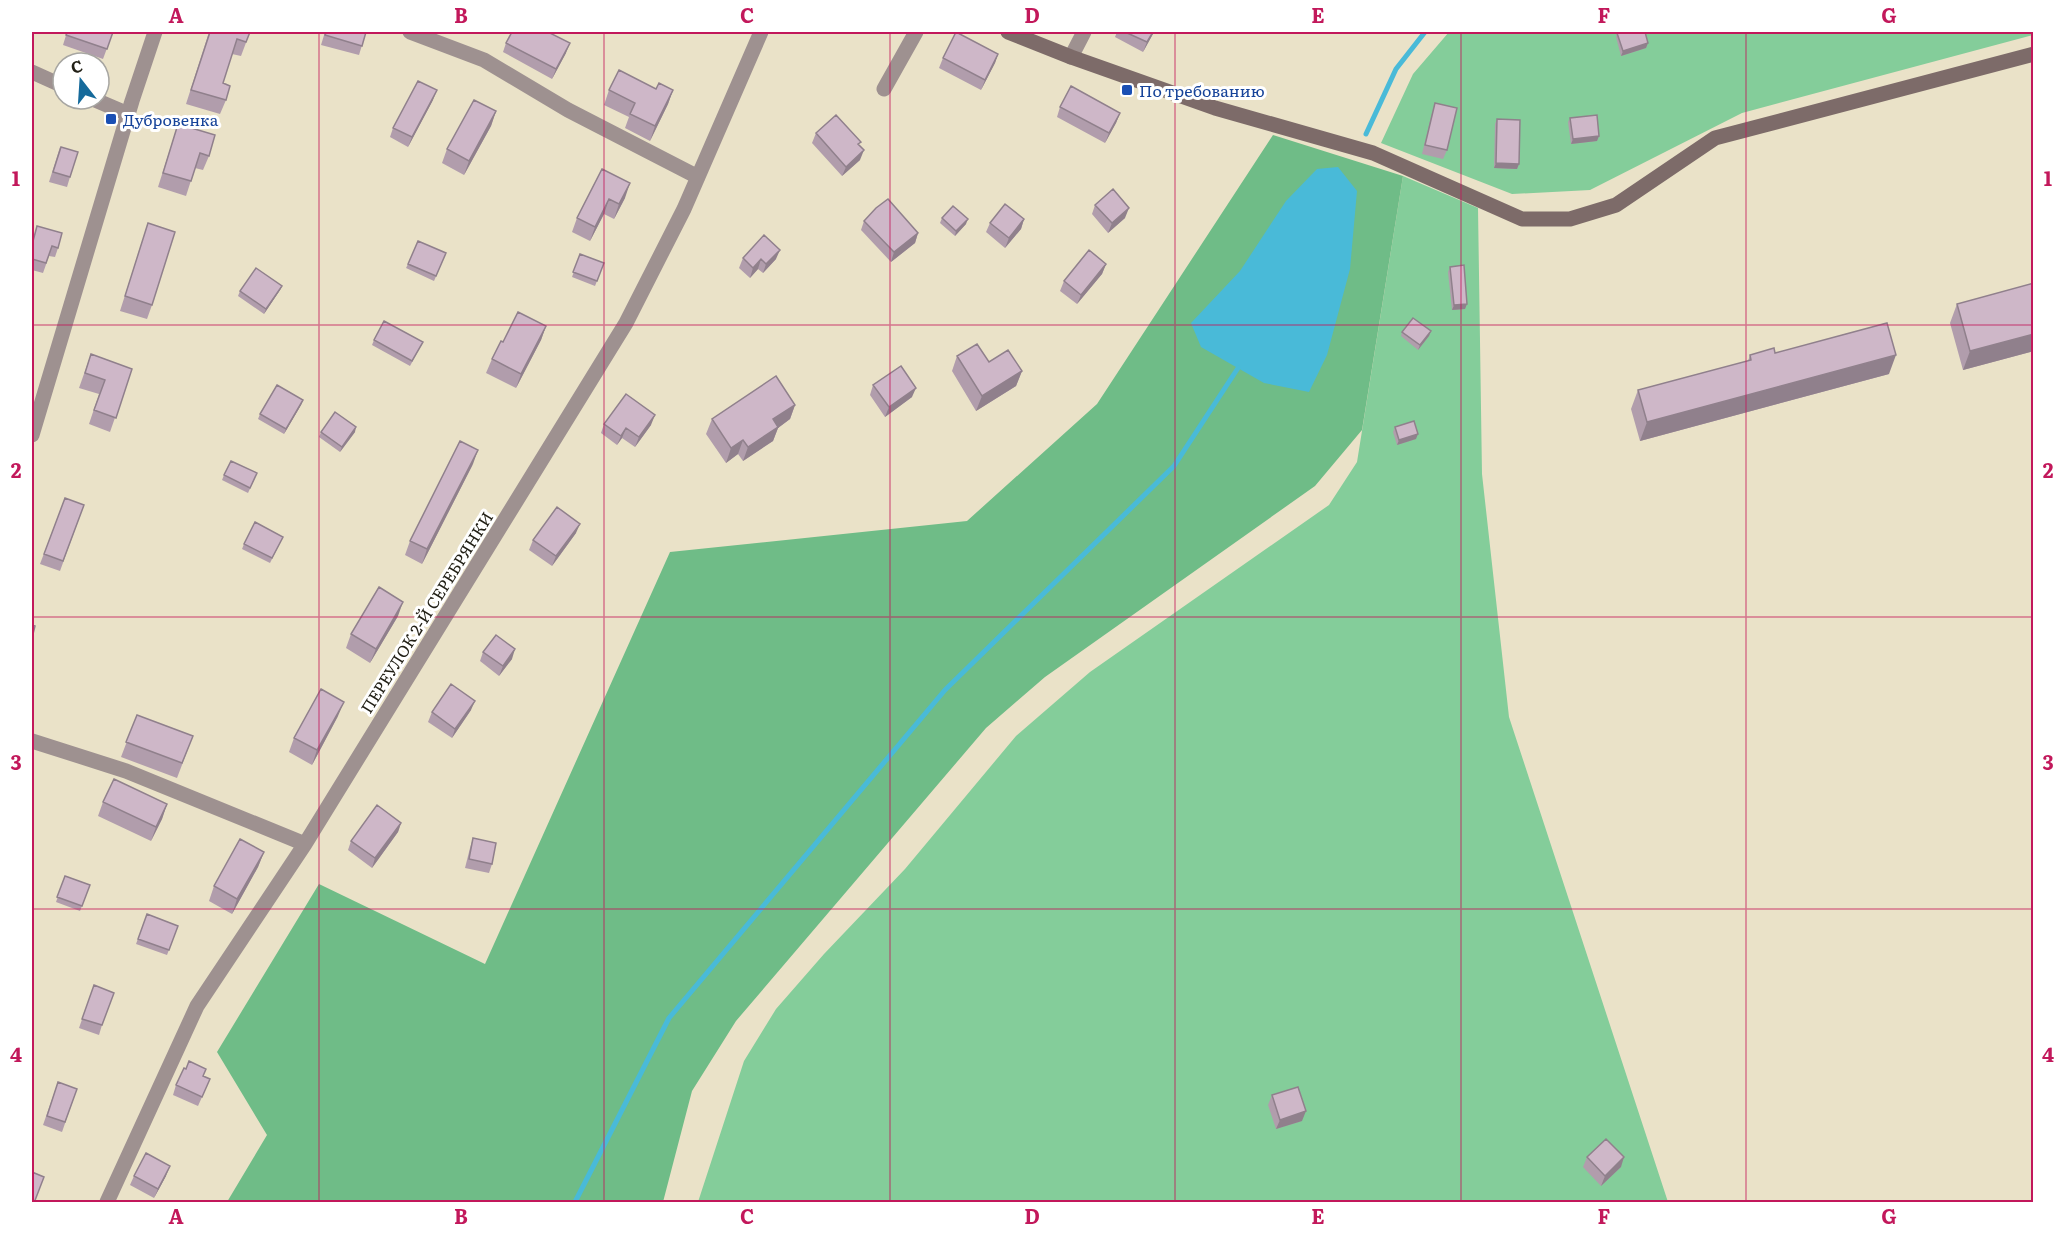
<svg xmlns="http://www.w3.org/2000/svg" width="2065" height="1234" font-family="Literata,serif">
<style>
.green{fill:#84cd9a}
.forest{fill:#6fbc87}
.water{fill:#49bad8}
.lines{fill:none;stroke-linecap:round;stroke-linejoin:round}
.stream{stroke:#49bad8;stroke-width:5}
.street{stroke:#9e9190;stroke-width:15}
.secondary{stroke:#7d6b69;stroke-width:15}
.wall{fill:#b19dac}
.shaded-wall{fill:#90808c}
.building{fill:#ceb7c8;stroke:#90808c;stroke-width:1.5}
.grid{fill:none;stroke:#c2185b;stroke-width:1.5;stroke-opacity:0.55}
.transit-dot{fill:#1a4fb4;stroke:#fff;stroke-width:2}
.labels{text-anchor:middle;dominant-baseline:central;stroke-width:6;stroke-linejoin:round;paint-order:stroke}
.transit-label{font-size:16px;fill:#164399;stroke:#fff;text-anchor:start}
.street-label{font-size:16px;fill:#222016;stroke:#fff}
.neatline{fill:none;stroke:#c2185b;stroke-width:2}
.grid-label{font-size:20px;text-anchor:middle;font-weight:bold;fill:#c2185b}
</style>
<rect width="100%" height="100%" fill="#eae2c8"/>
<path class="green" d="M1449,32H2033V35L1742,113L1590,190L1512,194L1381,143L1413,74Z
M1403,176L1478,208L1482,474L1509,717L1668,1202H698L744,1061L776,1009L824,954L905,869L1016,736L1090,672L1329,505L1357,462Z"/>
<path class="forest" d="M1273,135L1403,176L1362,430L1315,486L1045,677L986,728L736,1021L692,1091L663,1202H227L267,1135L217,1052L319,884L485,964L670,552L967,521L1097,404Z"/>
<path class="water" d="M1338,167L1357,191L1350,269L1327,355L1309,392L1264,383L1201,347L1191,323L1240,271L1286,201L1317,169Z"/>
<g class="lines">
<path class="stream" d="M1366,134L1396,69L1425,32
M575,1202L669,1018L945,690L1174,466L1238,368"/>
<path class="street" d="M410,32L484,60L568,110L698,177
M1071,57L1084,32
M32,72L63,86
M884,89L916,32
M93,99L128,114
M32,435L132,101L155,32
M32,741L126,771L305,844
M107,1202L197,1006L305,844L626,323L684,209L761,32"/>
<path class="secondary" d="M1008,32L1071,57L1215,108L1373,153L1522,219H1570L1616,205L1715,138L2034,54"/>
</g>
<path class="wall" d="M67,32H113L103,59L63,45Z
M209,32H250L241,56L232,54L223,83L226,100L220,114L186,104Z
M325,32H366L359,55L321,45Z
M1117,32H1154L1143,52L1115,37Z
M1617,33L1648,43L1646,48L1621,56L1616,37Z
M506,43L566,53L552,79L503,52Z
M998,54L995,63L981,90L939,68L943,58Z
M656,89L673,90L668,104L650,141L625,128L629,117L604,105L609,90Z
M433,100L408,147L390,137L393,128Z
M1435,103L1447,150L1443,159L1422,154L1432,113Z
M1060,107L1120,113L1116,123L1105,143L1057,117Z
M496,111L491,126L464,175L442,163L447,149Z
M1570,118L1599,136L1597,141L1571,144L1568,122Z
M1497,119L1519,164L1517,169L1494,168L1495,124Z
M178,124L209,156L203,170L195,168L186,196L158,187Z
M816,133L859,145L860,160L842,176L812,143Z
M60,147L70,177L67,187L49,182Z
M602,169L625,198L614,219L604,214L590,241L572,232L577,218Z
M1095,205L1125,218L1108,233L1092,214Z
M942,218L966,224L955,236L940,223Z
M1024,219L1021,229L1005,248L986,232L990,223Z
M864,221L918,233L915,243L891,262L861,230Z
M148,223L152,305L147,319L120,311Z
M37,226L58,248L55,257L49,256L43,273L32,270V242Z
M580,254L604,263L595,286L572,277Z
M444,258L434,281L406,268L408,264Z
M743,258L776,259L763,273L758,269L750,278L739,268Z
M1106,264L1102,274L1077,304L1060,291L1064,281Z
M1450,267L1467,304L1465,309L1452,310L1448,272Z
M2034,283V351L1963,370L1950,323L1957,304Z
M282,286L280,290L264,314L238,296L240,291Z
M546,326L541,340L516,388L486,373L492,359Z
M1431,331L1429,336L1418,350L1401,336L1402,332Z
M374,340L423,342L410,366L372,345Z
M91,354L132,369L110,432L89,424L99,394L79,388Z
M1750,355L1889,374L1640,441L1631,409L1638,390L1748,361Z
M957,356L1022,371L1016,386L976,411L952,371Z
M873,385L912,397L885,417L870,395Z
M303,400L301,405L284,434L258,419L260,414Z
M2034,400V415L2031,406Z
M795,405L790,419L778,428L773,441L743,461L738,454L726,463L706,434L712,419Z
M604,424L651,425L635,447L622,438L617,445L601,433Z
M1395,427L1416,439L1397,445L1393,432Z
M321,432H355L340,452L319,437Z
M473,464L422,564L405,555L410,541Z
M224,475L255,478L248,493L222,480Z
M65,498L84,505L60,571L40,564Z
M576,533L552,566L529,550L533,540Z
M281,541L270,563L242,549L244,544Z
M398,616L370,663L346,648L351,634Z
M483,652L512,659L499,676L480,661Z
M471,710L452,738L428,722L432,712Z
M137,715L193,736L177,778L121,757Z
M338,716L312,765L289,752L294,738Z
M103,802L167,804L162,819L151,841L98,816Z
M401,823L398,832L372,868L348,850L351,841Z
M473,838L492,864L489,873L465,868L470,848Z
M264,852L258,867L232,914L209,901L214,886Z
M65,876L90,885L80,911L56,902Z
M147,914L178,926L167,955L136,944Z
M94,985L102,1025L99,1035L79,1028Z
M203,1076L210,1079L198,1106L173,1095L176,1085Z
M58,1082L77,1089L62,1132L43,1125Z
M1272,1095L1302,1121L1276,1129L1268,1105Z
M1587,1157L1621,1167L1601,1186L1583,1167Z
M134,1176H166L154,1198L130,1185Z"/>
<path class="shaded-wall" d="M1153,32H1154L1143,52L1147,42Z
M570,43L566,53L552,79L556,69Z
M1648,43L1646,48L1621,56L1623,51Z
M998,54L995,63L981,90L985,80Z
M437,90L433,100L408,147L412,137Z
M673,90L668,104L650,141L655,126Z
M496,111L491,126L464,175L469,161Z
M1120,113L1116,123L1105,143L1109,133Z
M1599,136L1597,141L1571,144L1573,139Z
M864,150L860,160L842,176L846,167Z
M1496,163L1519,164L1517,169L1494,168Z
M630,183L625,198L614,219L619,204Z
M609,199L604,214L590,241L595,227Z
M1129,208L1125,218L1108,233L1112,223Z
M968,219L966,224L955,236L956,231Z
M1024,219L1021,229L1005,248L1009,238Z
M918,233L915,243L891,262L894,252Z
M780,250L776,259L763,273L766,264Z
M761,259L758,269L750,278L753,268Z
M1106,264L1102,274L1077,304L1081,295Z
M282,286L280,290L264,314L266,309Z
M1467,304L1465,309L1452,310L1454,305Z
M546,326L541,340L516,388L521,374Z
M1431,331L1429,336L1418,350L1420,345Z
M2034,334V351L1963,370L1970,351Z
M1896,355L1889,374L1640,441L1647,422Z
M1022,371L1016,386L976,411L982,396Z
M916,388L912,397L885,417L889,407Z
M303,400L301,405L284,434L286,429Z
M795,405L790,419L778,428L773,441L743,461L748,447L773,419Z
M655,415L651,425L635,447L639,437Z
M356,427L355,432L340,452L342,447Z
M626,428L622,438L617,445L621,436Z
M1418,434L1416,439L1397,445L1399,440Z
M743,440L738,454L726,463L731,448Z
M478,450L473,464L422,564L427,549Z
M580,524L576,533L552,566L556,556Z
M403,602L398,616L370,663L376,649Z
M515,649L512,659L499,676L503,666Z
M475,701L471,710L452,738L455,729Z
M344,702L338,716L312,765L317,750Z
M167,804L162,819L151,841L156,827Z
M401,823L398,832L372,868L375,858Z
M264,852L258,867L232,914L237,899Z
M1306,1111L1302,1121L1276,1129L1280,1120Z
M1624,1157L1621,1167L1601,1186L1605,1176Z
M170,1166L166,1176L154,1198L158,1189Z"/>
<path class="building" d="M67,32H113L107,49L66,35Z
M210,32H250L246,42L237,39L223,83L230,86L226,100L191,90Z
M326,32H366L362,46L325,35Z
M512,32H548L570,43L556,69L506,43Z
M956,32L998,54L985,80L943,58Z
M1125,32H1153L1147,42Z
M1621,32H1645L1648,43L1623,51L1617,33Z
M619,70L656,89L659,83L673,90L655,126L630,114L635,103L609,90Z
M418,81L437,90L412,137L393,128Z
M1071,86L1120,113L1109,133L1060,107Z
M474,100L496,111L469,161L447,149Z
M1435,103L1457,108L1447,150L1425,145Z
M836,115L861,142L858,144L864,150L846,167L816,133Z
M1597,115L1599,136L1573,139L1570,118Z
M1497,119L1520,120L1519,164L1496,163Z
M178,124L215,135L209,156L200,153L191,181L163,173Z
M61,147L78,152L70,177L53,172Z
M602,169L630,183L619,204L609,199L595,227L577,218Z
M1113,189L1129,208L1112,223L1095,205Z
M888,199L918,233L894,252L864,221L876,208Z
M1005,204L1024,219L1009,238L990,223Z
M953,206L968,219L956,231L942,218Z
M148,223L175,232L152,305L125,296Z
M37,226L62,233L58,248L52,246L46,263L32,259V245Z
M764,235L780,250L766,264L761,259L753,268L743,258Z
M418,241L446,253L436,276L408,264Z
M1089,250L1106,264L1081,295L1064,281Z
M580,254L604,263L597,281L573,272Z
M1464,265L1467,304L1454,305L1450,267Z
M256,268L282,286L266,309L240,291Z
M2034,283V334L1970,351L1957,304Z
M518,312L546,326L521,374L492,359L501,341L503,342Z
M1413,318L1431,331L1420,345L1402,332Z
M384,321L423,342L412,361L374,340Z
M1887,323L1896,355L1647,422L1638,390L1751,360L1750,355L1774,348L1775,353Z
M977,344L989,362L1008,350L1022,371L982,396L957,356Z
M91,354L132,369L116,418L94,410L105,380L85,373Z
M901,366L916,388L889,407L873,385Z
M776,376L795,405L773,419L778,427L748,447L743,440L731,448L712,419Z
M277,385L303,400L286,429L260,414Z
M626,394L655,415L639,437L626,428L621,436L604,424Z
M335,412L356,427L342,447L321,432Z
M1414,421L1418,434L1399,440L1395,427Z
M460,441L478,450L427,549L410,541Z
M231,461L257,473L250,488L224,475Z
M65,498L84,505L63,561L44,554Z
M557,507L580,524L556,556L533,540Z
M255,522L283,537L272,558L244,544Z
M379,587L403,602L376,649L351,634Z
M32,625L35,626L32,638Z
M496,635L515,649L503,666L483,652Z
M451,684L475,701L455,729L432,712Z
M321,689L344,702L317,750L294,738Z
M137,715L193,736L182,763L126,742Z
M114,779L167,804L156,827L103,802Z
M377,805L401,823L375,858L351,841Z
M473,838L496,843L492,864L469,859Z
M240,839L264,852L237,899L214,886Z
M65,876L90,885L82,906L57,897Z
M147,914L178,926L169,950L138,939Z
M94,985L114,993L102,1025L82,1019Z
M189,1061L206,1069L203,1076L210,1079L202,1097L176,1085L184,1068L186,1069Z
M58,1082L77,1089L65,1122L47,1116Z
M1298,1087L1306,1111L1280,1120L1272,1095Z
M1606,1139L1624,1157L1605,1176L1587,1157Z
M146,1153L170,1166L158,1189L134,1176Z
M32,1172L44,1177L34,1203H32Z"/>
<path class="grid" d="M319,32V1202M604,32V1202M890,32V1202M1175,32V1202M1461,32V1202M1746,32V1202M32,325H2034M32,617H2034M32,909H2034"/>
<g class="transit-dot">
<rect x="1121" y="84" width="12" height="12" rx="3"/>
<rect x="105" y="113" width="12" height="12" rx="3"/>
</g>
<g class="labels">
<g class="transit-label">
<text x="1139" y="90">По требованию</text>
<text x="123" y="119">Дубровенка</text>
</g>
<g class="street-label">
<text transform="translate(426 612) rotate(-58)">ПЕРЕУЛОК 2-Й СЕРЕБРЯНКИ</text>
</g>
</g>
<rect width="2065" height="1234" fill="none" stroke="#ffffff" stroke-width="66"/>
<g transform="translate(81 81) rotate(343)"><circle r="28" fill="#ffffff" stroke="#a7a6a2" stroke-width="1.5"/>
<path d="M0-4.5L10 22L0 15L-10 22Z" fill="#156a9b"/>
<text y="-9" font-size="16" font-weight="bold" text-anchor="middle" fill="#222016">С</text>
</g>
<rect x="33" y="33" width="1999" height="1168" class="neatline"/>
<g class="grid-label">
<text x="176" y="23">A</text>
<text x="461" y="23">B</text>
<text x="747" y="23">C</text>
<text x="1032" y="23">D</text>
<text x="1318" y="23">E</text>
<text x="1604" y="23">F</text>
<text x="1889" y="23">G</text>
<text x="16" y="186">1</text>
<text x="2048" y="186">1</text>
<text x="16" y="478">2</text>
<text x="2048" y="478">2</text>
<text x="16" y="770">3</text>
<text x="2048" y="770">3</text>
<text x="16" y="1062">4</text>
<text x="2048" y="1062">4</text>
<text x="176" y="1224">A</text>
<text x="461" y="1224">B</text>
<text x="747" y="1224">C</text>
<text x="1032" y="1224">D</text>
<text x="1318" y="1224">E</text>
<text x="1604" y="1224">F</text>
<text x="1889" y="1224">G</text>
</g>
</svg>
